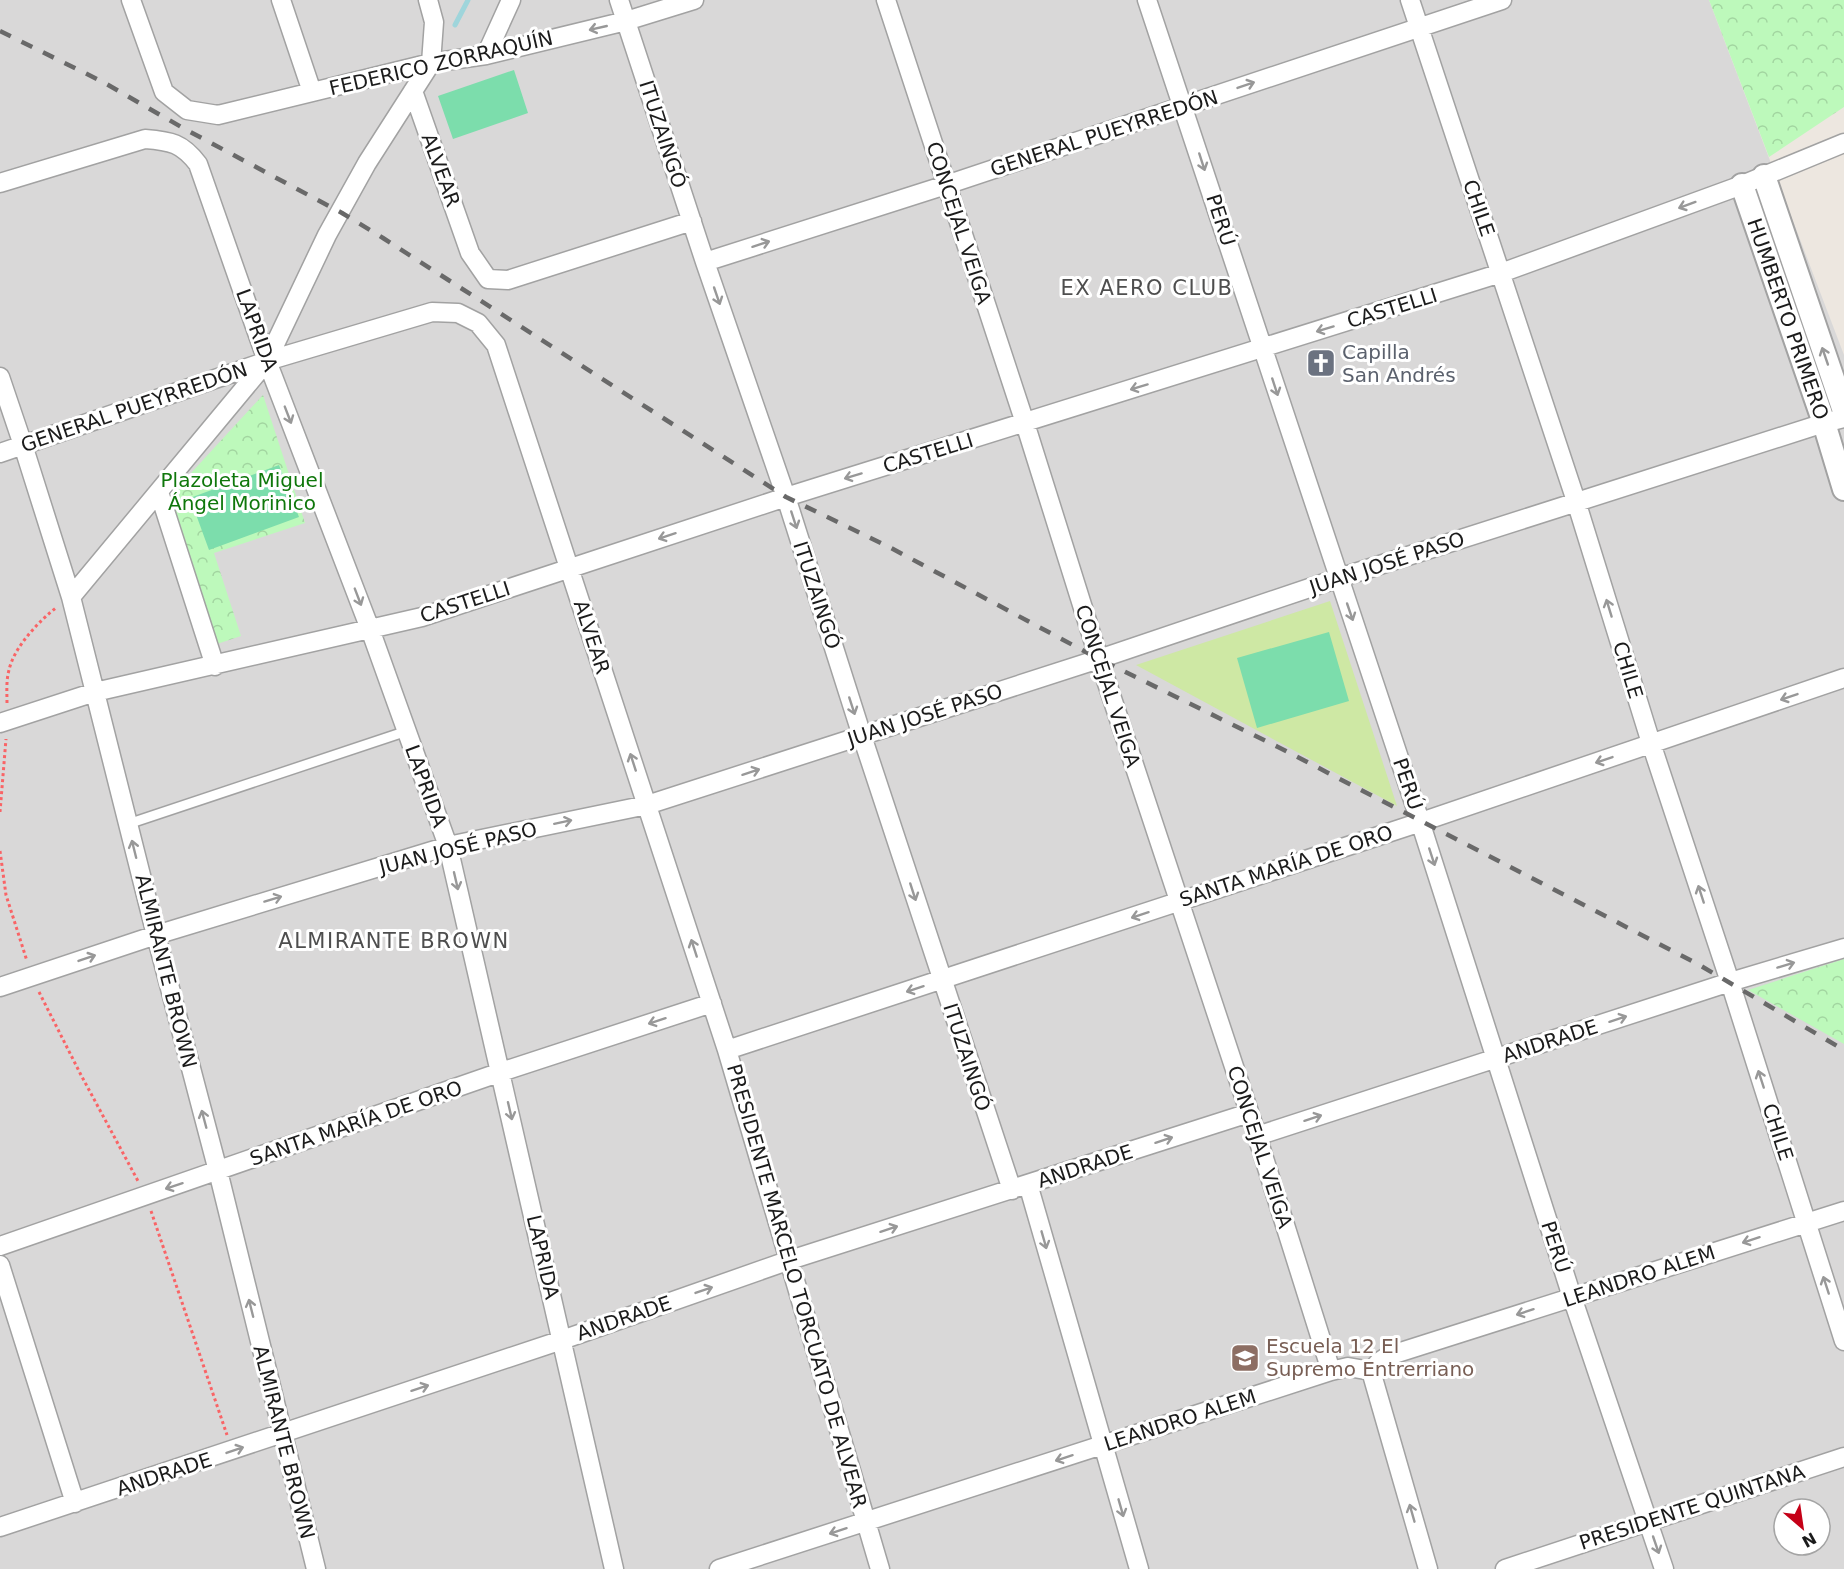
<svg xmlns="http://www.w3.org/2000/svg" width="1844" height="1569" font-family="'DejaVu Sans',sans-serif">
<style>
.residential{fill:#d9d8d8;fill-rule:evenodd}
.grass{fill:#cee8a4}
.park{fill:url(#park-crowns)}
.pitch{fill:#7cddac}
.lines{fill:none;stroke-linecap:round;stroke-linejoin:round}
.stream{stroke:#9fd5db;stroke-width:5}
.service-casing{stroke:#a2a2a2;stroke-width:12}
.minor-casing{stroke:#a2a2a2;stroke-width:21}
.tertiary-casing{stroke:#a2a2a2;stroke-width:26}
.path{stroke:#f96466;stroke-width:3;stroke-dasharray:3 3;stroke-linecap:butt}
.service{stroke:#fff;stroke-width:9}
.minor{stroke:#fff;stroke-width:18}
.tertiary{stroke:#fff;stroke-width:22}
.rail{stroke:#696969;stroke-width:4.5;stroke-dasharray:12 12;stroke-linecap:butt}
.oneway{stroke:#989898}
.labels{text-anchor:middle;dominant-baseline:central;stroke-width:6;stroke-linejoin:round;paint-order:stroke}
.street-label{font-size:20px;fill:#1b1b1b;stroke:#fff}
.worship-label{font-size:20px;fill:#5b616d;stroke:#fff;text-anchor:start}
.park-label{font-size:20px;fill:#0f770b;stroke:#fff}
.education-label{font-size:20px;fill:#785e54;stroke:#fff;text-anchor:start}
.neighbourhood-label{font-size:21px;letter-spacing:1.5px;fill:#4e4e4e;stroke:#fff}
</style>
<defs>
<pattern id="park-crowns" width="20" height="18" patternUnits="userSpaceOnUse" patternTransform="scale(1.5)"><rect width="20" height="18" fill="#bdf9bb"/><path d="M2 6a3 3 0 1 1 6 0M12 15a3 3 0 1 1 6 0" fill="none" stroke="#a2d5a0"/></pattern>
</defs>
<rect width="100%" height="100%" fill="#ede7e0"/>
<path class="residential" d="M0,0H1709L1844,355V1569H0ZM1784,1509H1820V1545H1784Z"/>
<path class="grass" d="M1330,601L1397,806L1136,665Z"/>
<path class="park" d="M1709,0H1844V107L1769,157Z
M263,395L305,523L214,553L241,636L202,649L156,511Z
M1844,959V1044L1748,990Z"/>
<path class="pitch" d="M514,70L528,113L453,139L438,96Z
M279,465L299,517L209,550L190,498Z
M1329,632L1349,701L1257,728L1237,658Z"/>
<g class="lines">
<path class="stream" d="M455,25L468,0"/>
<g class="service-casing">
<path id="service" d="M128,824L407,731"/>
</g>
<g class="minor-casing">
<path id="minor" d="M131,0L164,92L187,110L218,115L431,63L486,55L626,21L694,0
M281,0L312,92
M619,0L705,262L786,497L862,736L1012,1190
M886,0L1025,423L1099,659L1257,1136L1331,1371
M1147,0L1419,818L1572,1297L1664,1569
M1410,0L1576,501L1651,743L1730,982L1844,1341
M486,55L511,0
M413,91L470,253L488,279L508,280L692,221
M0,183L145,139C171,141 182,143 198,164L267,361L370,629L448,846L614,1569
M705,262L946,185L1502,0
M0,377L23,445L71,597L156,935L218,1171L316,1569
M0,453L267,361L432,312L458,313L478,323L496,345L727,1050L880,1569
M159,492L215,666
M71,597L267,361L327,235L367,163L431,63L434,22L428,0
M0,723L95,692L422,617L786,497L1501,273L1742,185L1844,143
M0,987L156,935L448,846L647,805L1099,659L1339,578L1824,423L1844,418
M727,1050L1421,822L1844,678
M1257,1136L1730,982L1844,948
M1028,1184L1139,1569
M0,1246L501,1072L712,1003
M0,1265L75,1503
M1371,1371L1428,1569
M0,1527L562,1340L790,1260L1249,1113
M719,1569L1331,1371L1348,1367L1371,1371L1379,1362L1388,1356L1844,1211
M1505,1569L1844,1457"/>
</g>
<g class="tertiary-casing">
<path id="tertiary" d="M1764,176L1844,411
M1742,185L1824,423L1844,489"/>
</g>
<path class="path" d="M7,703C7,692 6,681 9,670C14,647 39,621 57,607
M0,812L6,739
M0,851L6,895L27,961
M39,992L81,1075L138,1181
M151,1211L227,1435"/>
<use href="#service" class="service"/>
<use href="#minor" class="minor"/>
<use href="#tertiary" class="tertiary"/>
<path class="rail" d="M0,31L103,82L183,128L342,213L383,238L786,497L891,548L1099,659L1278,747L1696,963L1844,1050"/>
</g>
<defs><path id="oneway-shaft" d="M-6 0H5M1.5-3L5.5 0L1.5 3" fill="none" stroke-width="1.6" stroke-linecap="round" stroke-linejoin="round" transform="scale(1.5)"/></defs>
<g class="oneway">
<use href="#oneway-shaft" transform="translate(598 28) rotate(167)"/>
<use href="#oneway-shaft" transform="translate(1246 85) rotate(-19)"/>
<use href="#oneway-shaft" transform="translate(1202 162) rotate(72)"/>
<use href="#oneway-shaft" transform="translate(1687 205) rotate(160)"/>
<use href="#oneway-shaft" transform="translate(761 244) rotate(-18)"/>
<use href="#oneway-shaft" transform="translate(717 296) rotate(71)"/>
<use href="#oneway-shaft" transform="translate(1325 329) rotate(163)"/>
<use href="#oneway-shaft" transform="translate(1825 356) rotate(-109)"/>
<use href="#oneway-shaft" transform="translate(1139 387) rotate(163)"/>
<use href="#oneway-shaft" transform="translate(1275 387) rotate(72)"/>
<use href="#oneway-shaft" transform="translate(288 415) rotate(69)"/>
<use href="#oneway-shaft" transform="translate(853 476) rotate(163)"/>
<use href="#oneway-shaft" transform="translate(794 520) rotate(72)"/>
<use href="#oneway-shaft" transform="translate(667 536) rotate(162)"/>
<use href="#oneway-shaft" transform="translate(358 597) rotate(69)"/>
<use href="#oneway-shaft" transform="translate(1609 608) rotate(-107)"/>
<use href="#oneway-shaft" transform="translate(1350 612) rotate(71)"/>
<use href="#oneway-shaft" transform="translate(1789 697) rotate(161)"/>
<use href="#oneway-shaft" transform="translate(852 706) rotate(72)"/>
<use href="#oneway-shaft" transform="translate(1604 760) rotate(161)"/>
<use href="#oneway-shaft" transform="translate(633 762) rotate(-108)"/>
<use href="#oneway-shaft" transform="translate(751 772) rotate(-18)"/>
<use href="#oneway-shaft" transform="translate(563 822) rotate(-12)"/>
<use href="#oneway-shaft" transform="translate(134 849) rotate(-104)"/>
<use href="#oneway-shaft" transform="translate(1432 857) rotate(72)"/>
<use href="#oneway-shaft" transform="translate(456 881) rotate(77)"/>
<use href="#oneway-shaft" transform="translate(913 892) rotate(72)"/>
<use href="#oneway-shaft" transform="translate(1701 894) rotate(-108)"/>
<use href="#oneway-shaft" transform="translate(273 899) rotate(-17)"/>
<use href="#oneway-shaft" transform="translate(1140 915) rotate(162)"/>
<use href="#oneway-shaft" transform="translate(694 948) rotate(-108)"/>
<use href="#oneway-shaft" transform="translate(87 958) rotate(-19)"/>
<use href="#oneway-shaft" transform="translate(1786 965) rotate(-17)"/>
<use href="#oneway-shaft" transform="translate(915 989) rotate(162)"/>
<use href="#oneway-shaft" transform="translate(1618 1019) rotate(-18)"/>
<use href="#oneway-shaft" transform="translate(657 1021) rotate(162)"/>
<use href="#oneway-shaft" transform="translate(1761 1079) rotate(-108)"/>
<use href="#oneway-shaft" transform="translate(510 1111) rotate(77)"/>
<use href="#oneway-shaft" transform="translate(1313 1118) rotate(-18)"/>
<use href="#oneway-shaft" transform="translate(204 1119) rotate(-105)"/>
<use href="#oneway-shaft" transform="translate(1164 1140) rotate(-18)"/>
<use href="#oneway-shaft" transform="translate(174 1186) rotate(162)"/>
<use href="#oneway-shaft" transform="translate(889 1229) rotate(-18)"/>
<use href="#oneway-shaft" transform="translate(1044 1240) rotate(74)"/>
<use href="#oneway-shaft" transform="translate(1751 1240) rotate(162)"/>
<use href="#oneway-shaft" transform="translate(1826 1285) rotate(-108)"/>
<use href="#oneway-shaft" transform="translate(704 1290) rotate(-19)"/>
<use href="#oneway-shaft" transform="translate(251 1308) rotate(-104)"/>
<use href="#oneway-shaft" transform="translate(1525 1312) rotate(162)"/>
<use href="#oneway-shaft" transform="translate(420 1388) rotate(-18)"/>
<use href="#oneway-shaft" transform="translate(235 1450) rotate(-19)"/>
<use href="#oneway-shaft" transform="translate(1064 1458) rotate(162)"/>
<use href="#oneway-shaft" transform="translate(1121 1508) rotate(74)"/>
<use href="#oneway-shaft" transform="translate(1412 1513) rotate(-106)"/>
<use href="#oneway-shaft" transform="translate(838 1531) rotate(162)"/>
<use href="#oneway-shaft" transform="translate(1656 1545) rotate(71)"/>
</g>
<defs>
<g id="church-square" transform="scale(1.5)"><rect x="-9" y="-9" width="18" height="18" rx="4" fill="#6b7280" stroke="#fff"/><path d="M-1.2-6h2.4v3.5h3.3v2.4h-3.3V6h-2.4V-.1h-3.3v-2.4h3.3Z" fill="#fff"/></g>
<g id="school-square" transform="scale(1.5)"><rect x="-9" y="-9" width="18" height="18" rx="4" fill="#8d6e63" stroke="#fff"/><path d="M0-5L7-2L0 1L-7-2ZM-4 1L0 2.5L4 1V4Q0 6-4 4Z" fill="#fff"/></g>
</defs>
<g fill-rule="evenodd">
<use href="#church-square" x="1321" y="363"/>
<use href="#school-square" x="1245" y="1358"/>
</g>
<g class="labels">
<g class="street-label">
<text transform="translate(441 63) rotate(-13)">FEDERICO ZORRAQUÍN</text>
<text transform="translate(1104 133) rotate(-18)">GENERAL PUEYRREDÓN</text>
<text transform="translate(663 134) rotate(72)">ITUZAINGÓ</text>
<text transform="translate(441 170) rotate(70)">ALVEAR</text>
<text transform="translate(1479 208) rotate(71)">CHILE</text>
<text transform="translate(1221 220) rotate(72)">PERÚ</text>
<text transform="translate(959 223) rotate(72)">CONCEJAL VEIGA</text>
<text transform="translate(1392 308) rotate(-17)">CASTELLI</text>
<text transform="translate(1788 319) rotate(71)">HUMBERTO PRIMERO</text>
<text transform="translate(257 330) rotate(70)">LAPRIDA</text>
<text transform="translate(134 407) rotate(-19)">GENERAL PUEYRREDÓN</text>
<text transform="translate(928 453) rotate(-17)">CASTELLI</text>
<text transform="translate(1387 563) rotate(-18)">JUAN JOSÉ PASO</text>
<text transform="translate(817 595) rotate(72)">ITUZAINGÓ</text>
<text transform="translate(465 602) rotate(-18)">CASTELLI</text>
<text transform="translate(592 637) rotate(72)">ALVEAR</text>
<text transform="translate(1628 670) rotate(73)">CHILE</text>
<text transform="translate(1108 686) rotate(72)">CONCEJAL VEIGA</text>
<text transform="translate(925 715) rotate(-18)">JUAN JOSÉ PASO</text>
<text transform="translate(1408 784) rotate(71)">PERÚ</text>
<text transform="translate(426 786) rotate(70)">LAPRIDA</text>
<text transform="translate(458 848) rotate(-14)">JUAN JOSÉ PASO</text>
<text transform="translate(1286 866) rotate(-18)">SANTA MARÍA DE ORO</text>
<text transform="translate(166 971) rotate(76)">ALMIRANTE BROWN</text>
<text transform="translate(1550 1041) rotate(-18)">ANDRADE</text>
<text transform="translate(967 1057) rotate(72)">ITUZAINGÓ</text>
<text transform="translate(356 1123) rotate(-19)">SANTA MARÍA DE ORO</text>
<text transform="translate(1778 1132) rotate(72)">CHILE</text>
<text transform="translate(1260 1147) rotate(72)">CONCEJAL VEIGA</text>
<text transform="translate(1085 1166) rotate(-18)">ANDRADE</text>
<text transform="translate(1556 1247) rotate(72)">PERÚ</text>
<text transform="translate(543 1257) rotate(77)">LAPRIDA</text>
<text transform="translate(1639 1276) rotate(-18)">LEANDRO ALEM</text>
<text transform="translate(797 1286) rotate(74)">PRESIDENTE MARCELO TORCUATO DE ALVEAR</text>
<text transform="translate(624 1318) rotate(-19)">ANDRADE</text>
<text transform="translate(1180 1420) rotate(-18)">LEANDRO ALEM</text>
<text transform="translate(284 1442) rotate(76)">ALMIRANTE BROWN</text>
<text transform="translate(164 1474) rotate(-18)">ANDRADE</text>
<text transform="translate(1692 1507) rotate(-18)">PRESIDENTE QUINTANA</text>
</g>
<g class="worship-label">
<text x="1342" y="352">Capilla<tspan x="1342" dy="23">San Andrés</tspan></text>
</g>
<g class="park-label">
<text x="242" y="480">Plazoleta Miguel<tspan x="242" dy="23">Ángel Morinico</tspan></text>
</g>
<g class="education-label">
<text x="1266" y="1346">Escuela 12 El<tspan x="1266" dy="23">Supremo Entrerriano</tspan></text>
</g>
<g class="neighbourhood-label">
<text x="1147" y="288">EX AERO CLUB</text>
<text x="394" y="941">ALMIRANTE BROWN</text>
</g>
</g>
<g transform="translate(1802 1527) rotate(151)"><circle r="28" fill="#ffffff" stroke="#a4a4a4" stroke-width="1.5"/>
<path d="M0-4.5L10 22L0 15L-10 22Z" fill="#c50017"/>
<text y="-9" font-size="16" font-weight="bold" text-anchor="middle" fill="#1b1b1b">N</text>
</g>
</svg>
